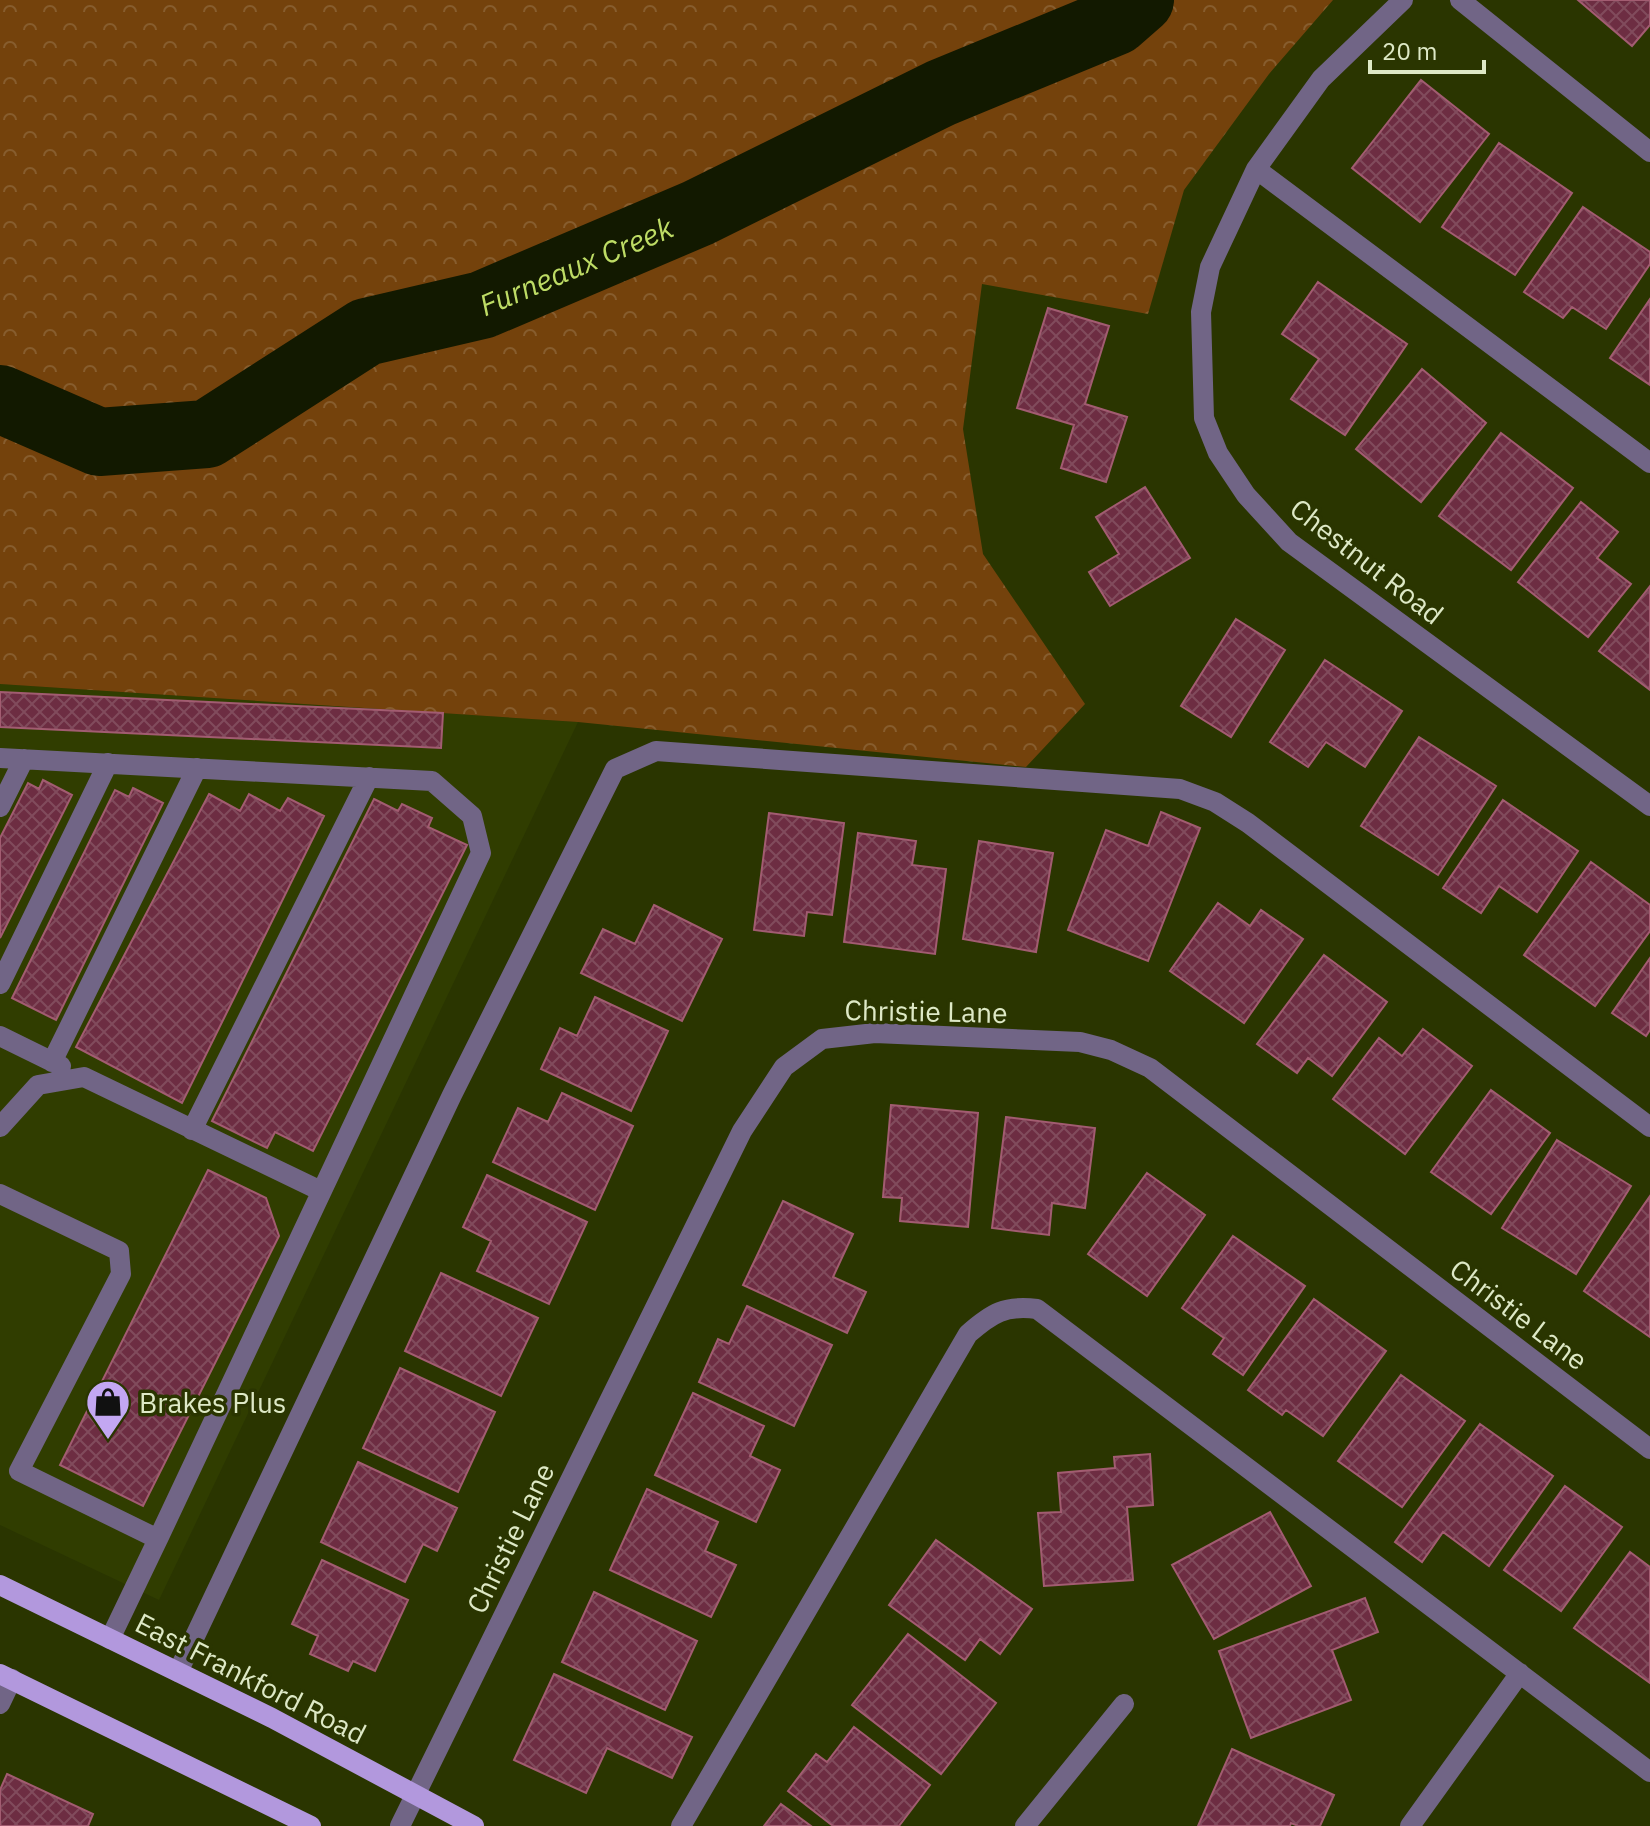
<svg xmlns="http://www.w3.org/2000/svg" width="1650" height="1826" font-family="'IBM Plex Sans',sans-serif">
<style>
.built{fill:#303d00}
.park{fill:url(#park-crowns)}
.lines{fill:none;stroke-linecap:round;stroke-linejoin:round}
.river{stroke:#121900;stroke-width:68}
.building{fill:url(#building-cross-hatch);stroke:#a25c71;stroke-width:2}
.minor{stroke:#716586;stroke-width:20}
.major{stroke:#b298dd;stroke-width:20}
.labels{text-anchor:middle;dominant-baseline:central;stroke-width:7;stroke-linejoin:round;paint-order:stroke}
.street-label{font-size:28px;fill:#dee9c6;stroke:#2a3500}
.poi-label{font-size:28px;fill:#dee9c6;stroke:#2a3500;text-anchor:start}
.water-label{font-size:30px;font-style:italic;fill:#bedc65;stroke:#2a3500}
</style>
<defs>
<pattern id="park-crowns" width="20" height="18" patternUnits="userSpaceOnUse" patternTransform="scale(2)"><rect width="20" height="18" fill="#74420c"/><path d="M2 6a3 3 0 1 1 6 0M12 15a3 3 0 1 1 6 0" fill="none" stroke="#875d2e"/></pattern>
<pattern id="building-cross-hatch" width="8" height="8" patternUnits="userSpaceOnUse" patternTransform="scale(2)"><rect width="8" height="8" fill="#6d2d42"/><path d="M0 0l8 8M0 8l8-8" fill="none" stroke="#814b5c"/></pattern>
</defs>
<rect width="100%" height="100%" fill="#2a3500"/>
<path class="built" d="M0,684L578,722L159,1600L0,1525Z"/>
<path class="park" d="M0,0H1333L1269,74L1184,190L1148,314L982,284L963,429L983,554L1085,704L1026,767L578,722L0,684Z"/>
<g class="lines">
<path class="river" id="s1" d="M0,399L99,442L207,434L366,332L482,305L698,213L941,93L1116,21L1140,0"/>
</g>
<path class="building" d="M1578,0H1650V25L1632,46Z
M1421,80L1489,134L1420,222L1352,168Z
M1499,143L1572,193L1515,275L1442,227Z
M1583,207L1650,252V264L1606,329L1572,307L1563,318L1524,292Z
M1318,282L1407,344L1345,435L1291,399L1319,359L1282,334Z
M1650,299V385L1610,358Z
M1048,308L1109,326L1085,404L1127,417L1106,482L1061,468L1074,425L1017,408Z
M1422,369L1486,423L1421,502L1356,449Z
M1501,433L1573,488L1511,570L1439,516Z
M1145,487L1190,558L1110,606L1089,572L1119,554L1096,517Z
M1581,502L1618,532L1597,558L1631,584L1588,637L1518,582Z
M1650,586V690L1599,651Z
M1236,619L1285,650L1231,737L1181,706Z
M1325,660L1402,711L1365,767L1326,742L1308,767L1270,742Z
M0,692L443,713L441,748L0,727Z
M1419,737L1496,786L1438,875L1361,826Z
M43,780L72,795L0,938V838L28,783L39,789Z
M133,788L163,803L56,1020L12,998L115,790L129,797Z
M209,794L240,811L249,794L280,811L288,798L324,816L182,1103L76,1047Z
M374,799L398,811L402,804L432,818L428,827L467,845L313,1151L275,1132L267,1148L212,1121Z
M1503,800L1578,851L1537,912L1499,886L1481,913L1443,888Z
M1161,812L1200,828L1148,961L1068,930L1106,830L1148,846Z
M769,813L844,823L832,915L807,912L804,936L754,930Z
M858,833L916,841L912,865L946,869L935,954L844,942Z
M979,841L1053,853L1036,952L963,939Z
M1591,862L1650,905V931L1595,1006L1524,955Z
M1218,903L1250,926L1261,910L1303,939L1244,1023L1170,971Z
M654,905L722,939L682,1021L581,973L603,929L635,944Z
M1324,955L1387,1002L1332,1076L1308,1058L1297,1073L1257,1044Z
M1650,958V1030L1646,1036L1612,1013Z
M595,997L668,1031L631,1111L541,1069L560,1028L577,1036Z
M1423,1029L1472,1066L1405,1154L1333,1099L1379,1038L1402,1056Z
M1491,1090L1550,1133L1491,1214L1431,1172Z
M562,1093L633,1126L595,1210L493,1162L518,1108L548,1122Z
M891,1105L978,1113L968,1227L900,1221L902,1198L883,1197Z
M1006,1117L1095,1128L1085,1208L1052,1203L1049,1235L992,1228Z
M1557,1140L1631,1186L1576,1274L1502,1228Z
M208,1170L266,1198L279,1236L143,1506L60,1465Z
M1147,1173L1205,1215L1147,1296L1088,1254Z
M487,1175L587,1222L549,1304L477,1271L491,1241L463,1227Z
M1650,1196V1337L1584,1291Z
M783,1201L853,1234L833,1277L866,1292L847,1333L743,1285Z
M1233,1236L1305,1286L1243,1375L1213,1354L1224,1338L1182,1308Z
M441,1273L538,1318L501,1396L405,1351Z
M1314,1299L1386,1351L1323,1436L1286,1410L1282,1415L1248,1390Z
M747,1306L832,1345L794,1426L699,1382L718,1339L729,1344Z
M400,1368L495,1412L458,1492L363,1448Z
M1401,1375L1465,1421L1402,1507L1338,1461Z
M693,1393L764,1426L750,1456L780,1470L756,1522L655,1475Z
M1480,1424L1553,1476L1489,1566L1443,1532L1422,1562L1395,1542Z
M1150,1454L1153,1505L1127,1507L1133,1580L1044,1586L1038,1513L1061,1512L1058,1473L1115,1468L1114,1457Z
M358,1462L457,1508L437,1551L423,1544L405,1582L321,1542Z
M1565,1486L1622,1527L1561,1611L1504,1570Z
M647,1489L718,1522L705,1551L736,1565L711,1617L610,1570Z
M1270,1512L1311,1586L1214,1639L1172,1565Z
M936,1540L1032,1609L1000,1654L980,1639L965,1660L889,1605Z
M1630,1552L1650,1567V1683L1574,1628Z
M322,1560L408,1600L375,1671L353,1661L348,1671L310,1654L318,1636L292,1624Z
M594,1592L697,1641L665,1710L562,1662Z
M1365,1598L1378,1632L1332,1650L1351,1700L1251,1738L1219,1651Z
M908,1634L996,1703L941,1774L852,1705Z
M554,1674L692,1737L672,1778L607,1748L586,1793L514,1760Z
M854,1727L930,1785L899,1826H833L788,1791L816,1754L827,1762Z
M1232,1749L1334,1795L1320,1826H1298L1291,1823L1290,1826H1198Z
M7,1774L93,1814L88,1826H0V1790Z
M781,1804L811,1826H764Z"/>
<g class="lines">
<path class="minor" d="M1403,0L1321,79L1256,169L1210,267L1201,312L1204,418L1218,453L1246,495L1289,542L1650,806
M1460,0L1650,152
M1256,169L1650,463
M0,758L432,781L472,816L481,853L158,1539L19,1471L121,1274L119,1251L0,1194
M0,807L24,759
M0,984L108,763
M0,1036L61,1066
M52,1062L197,768
M0,1127L38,1085L84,1077L321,1191
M192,1130L369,777
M110,1639L158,1539
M178,1672L452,1095L615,769L656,751L1180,789L1215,802L1248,823L1650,1127
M0,1704L12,1679
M400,1826L742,1131L784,1067L822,1039L875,1033L1080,1042L1111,1050L1150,1068L1650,1449
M681,1826L968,1334C992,1313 1005,1305 1037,1309L1650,1772
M1025,1826L1124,1704
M1410,1826L1520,1673"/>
<path class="major" d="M0,1585L272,1718L474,1826
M0,1674L311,1826"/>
</g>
<defs>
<g id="shop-pin" transform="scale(2.3)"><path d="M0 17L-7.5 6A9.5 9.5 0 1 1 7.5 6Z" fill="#c3a7f2" stroke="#2a3500"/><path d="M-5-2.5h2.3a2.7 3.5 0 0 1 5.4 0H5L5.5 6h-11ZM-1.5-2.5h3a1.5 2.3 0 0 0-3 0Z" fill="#111"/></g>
</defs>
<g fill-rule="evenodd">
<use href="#shop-pin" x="108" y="1402"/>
</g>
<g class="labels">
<g class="street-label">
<text transform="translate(1367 561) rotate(38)">Chestnut Road</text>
<text transform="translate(926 1011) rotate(1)">Christie Lane</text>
<text transform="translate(1519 1314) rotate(37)">Christie Lane</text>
<text transform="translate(510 1538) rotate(-64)">Christie Lane</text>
<text transform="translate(251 1678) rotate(27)">East Frankford Road</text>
</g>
<g class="poi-label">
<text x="139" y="1402">Brakes Plus</text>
</g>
<g class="water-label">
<text stroke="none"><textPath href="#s1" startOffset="626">Furneaux Creek</textPath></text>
</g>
</g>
<path d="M1370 60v12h114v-12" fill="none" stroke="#dee9c6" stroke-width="4"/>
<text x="1382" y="60" font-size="24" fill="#dee9c6" stroke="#2a3500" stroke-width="6" paint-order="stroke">20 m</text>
</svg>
